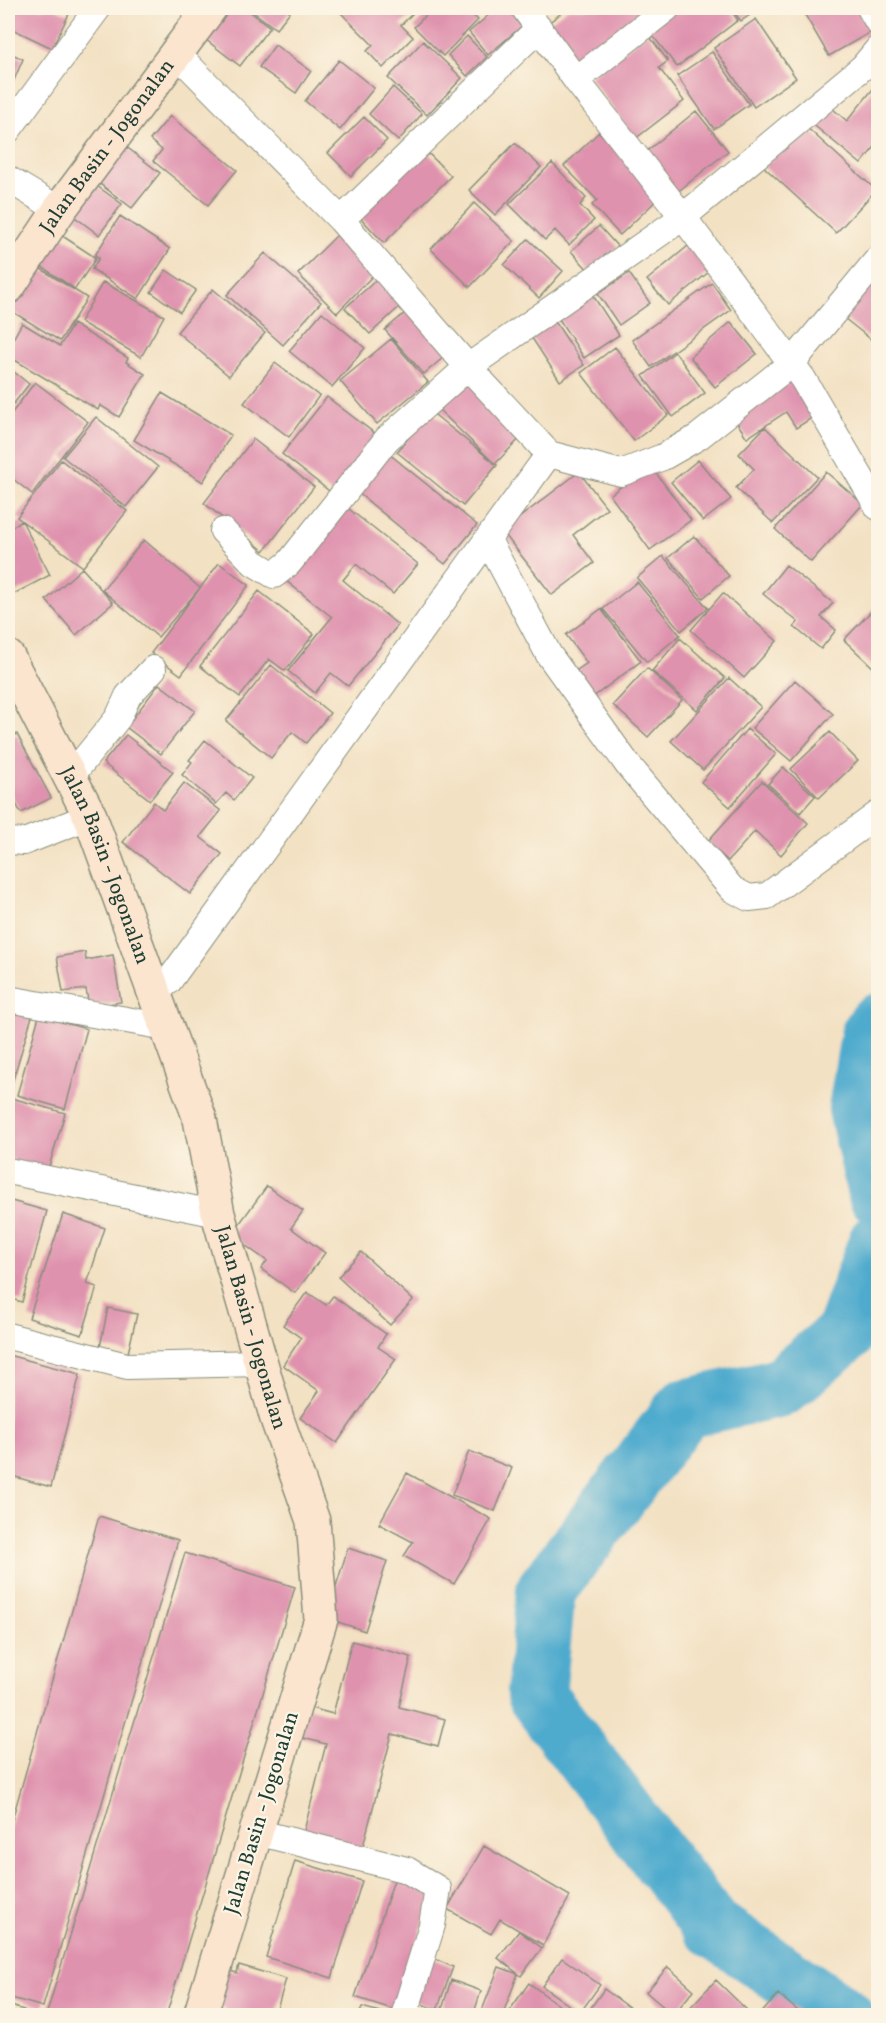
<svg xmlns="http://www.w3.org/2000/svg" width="886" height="2023" font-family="Vollkorn,serif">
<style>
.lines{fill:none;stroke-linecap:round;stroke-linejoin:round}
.river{stroke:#50abce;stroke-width:60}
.building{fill:#df92ae}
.street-casing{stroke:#898f7c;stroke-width:28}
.secondary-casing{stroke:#898f7c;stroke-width:36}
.street{stroke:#fff;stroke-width:26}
.secondary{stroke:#fce5cf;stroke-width:33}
.labels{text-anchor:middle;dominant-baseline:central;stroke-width:4.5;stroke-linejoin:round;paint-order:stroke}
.street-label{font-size:21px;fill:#1f3d34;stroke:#fcf5e5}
</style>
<rect width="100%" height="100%" fill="#fcf5e5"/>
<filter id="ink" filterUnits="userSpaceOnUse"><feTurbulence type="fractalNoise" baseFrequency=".0167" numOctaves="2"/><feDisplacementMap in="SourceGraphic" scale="12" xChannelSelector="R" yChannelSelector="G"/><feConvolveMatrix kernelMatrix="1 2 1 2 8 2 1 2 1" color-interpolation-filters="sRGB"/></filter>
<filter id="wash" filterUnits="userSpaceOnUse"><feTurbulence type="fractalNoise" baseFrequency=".008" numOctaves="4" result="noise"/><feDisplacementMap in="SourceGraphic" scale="24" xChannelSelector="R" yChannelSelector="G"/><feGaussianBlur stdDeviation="1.35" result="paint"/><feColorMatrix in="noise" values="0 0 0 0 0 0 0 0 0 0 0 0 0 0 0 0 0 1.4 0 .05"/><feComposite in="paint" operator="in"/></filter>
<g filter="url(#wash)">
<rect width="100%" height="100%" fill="#f3e1c3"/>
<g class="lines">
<path class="river" d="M878,1023L870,1036L858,1109L878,1195
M844,2016L711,1926L536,1695L546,1590L684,1409L781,1387L844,1335L878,1242"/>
</g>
<g id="blocks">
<path class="building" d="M8,8H54L69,14L52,48L8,27Z
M228,8H245L270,27L240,66L205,39Z
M248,8H293L276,29Z
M339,8H412L415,11L401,25L413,37L383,68L367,51L373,45L337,9Z
M433,8H465L478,20L443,56L414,27Z
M497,8H515L527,22L488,55L469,32Z
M568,8H657L581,69L547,24Z
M671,8H729L738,20L677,67L646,27Z
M731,8H760L741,21Z
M801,8H856L871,32L829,56Z
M756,19L796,78L754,107L714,48Z
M647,33L668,61L659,68L684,101L635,139L590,77Z
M467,36L487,57L467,76L448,55Z
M423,41L462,78L427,115L388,78Z
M275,45L311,71L296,93L259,67Z
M8,52L23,59L8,94Z
M712,52L749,104L714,129L677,76Z
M339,60L374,88L340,130L305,101Z
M877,84L878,143L861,164L810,122L826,103L847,121Z
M393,87L422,114L398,141L369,114Z
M696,111L728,151L675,194L643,154Z
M170,116L237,170L208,205L153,161L162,150L150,140Z
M364,117L387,140L351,176L328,153Z
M803,124L876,190L836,233L764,167Z
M599,132L661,196L620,235L592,205L597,200L564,166Z
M120,142L160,173L132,208L92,178Z
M515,143L541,167L495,215L469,190Z
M422,147L451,176L384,243L355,212Z
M552,163L586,198L580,205L594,220L569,245L555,230L545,240L509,204Z
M90,181L122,204L99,235L67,211Z
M474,203L514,241L470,287L431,249Z
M120,216L170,249L138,299L92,269L99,258L95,255Z
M599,226L618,247L590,272L571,251Z
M52,229L96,258L75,289L32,260Z
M342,230L380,268L337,313L298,274Z
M528,239L563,271L539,298L504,265Z
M688,246L709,272L668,305L647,280Z
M265,253L321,302L283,345L227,295Z
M35,265L87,298L60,341L8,309Z
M166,270L196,290L180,312L151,292Z
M384,273L407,300L370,334L345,308Z
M629,273L650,303L619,325L598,294Z
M878,275V345L844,318Z
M103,282L164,316L141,357L80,322Z
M712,283L731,310L651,367L632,340Z
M213,289L265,333L229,376L177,332Z
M590,291L619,335L584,358L555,313Z
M412,307L452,350L424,374L385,330Z
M322,312L365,348L332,387L289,351Z
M550,314L584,365L560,381L526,329Z
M731,322L757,354L715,387L690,357Z
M22,323L60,346L73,324L128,358L126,362L145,374L119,417L100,405L98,410L8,356V348Z
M391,339L428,382L377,424L340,381Z
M615,347L668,415L634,441L581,373Z
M675,352L705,393L673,417L643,376Z
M275,363L319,396L289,437L244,403Z
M8,367L29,384L8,411Z
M790,372L818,414L796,428L786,412L747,438L730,412Z
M469,377L526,432L495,464L438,409Z
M35,382L88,422L32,494L8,475V418Z
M162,393L231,435L203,482L134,440Z
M327,397L378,436L333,494L282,454Z
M430,411L497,465L463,506L397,452Z
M96,417L158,467L126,507L63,457Z
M765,427L817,477L773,523L736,488L754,469L739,454Z
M253,439L314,487L264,551L204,503Z
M383,449L477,525L445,564L352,488Z
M61,460L127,511L83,567L17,517Z
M698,460L731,499L703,521L671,482Z
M650,465L691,520L650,550L610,495Z
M579,472L607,508L573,535L594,563L552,595L502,531Z
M826,472L863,504L811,562L775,529Z
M344,505L418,564L393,594L356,564L343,580L398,625L348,686L331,673L315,693L288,671L332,617L285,580Z
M22,521L50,575L8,597V529Z
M694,536L729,576L703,598L668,558Z
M144,540L200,588L158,637L102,590Z
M663,556L708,608L681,631L637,578Z
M219,563L249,585L181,675L151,653Z
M786,565L833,603L821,617L836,630L821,649L794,627L798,622L763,594Z
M82,568L113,603L76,635L46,600Z
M637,582L680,635L647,662L603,609Z
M259,591L314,634L285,671L269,659L240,697L200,666Z
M723,593L777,641L744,678L691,630Z
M877,605L878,606V672L844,640Z
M601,609L641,661L589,700L570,675L587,663L566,635Z
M680,638L725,678L697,710L652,671Z
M271,665L330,713L306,743L292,732L271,758L226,721Z
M647,668L682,700L648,737L613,705Z
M729,678L761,707L703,770L671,741Z
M795,680L833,714L791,761L752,728Z
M159,684L195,711L161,754L126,727Z
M747,729L776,754L730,807L701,782Z
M830,732L858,761L819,798L791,769Z
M17,734L51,798L21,813L8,789V739Z
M126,735L173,772L150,800L103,763Z
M205,740L252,778L234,800L226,793L216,804L182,775L192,762L189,760Z
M783,767L815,796L800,813L768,784Z
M762,781L808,823L781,855L755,831L728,861L707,842Z
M184,783L221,811L200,837L222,854L190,894L123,842L154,802L163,810Z
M85,952L86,960L113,955L121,1002L89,1007L86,989L63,992L57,957Z
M8,1005L33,1013L9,1093L8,1092Z
M39,1016L87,1029L65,1109L17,1095Z
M8,1097L65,1113L48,1170L8,1159Z
M267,1186L303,1211L291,1228L325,1253L295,1293L261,1269L267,1261L231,1235Z
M8,1200L47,1211L22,1302L8,1298Z
M63,1214L105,1228L87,1284L97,1287L82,1335L29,1318Z
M361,1252L413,1300L390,1325L338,1277Z
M307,1292L326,1305L333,1296L386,1334L378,1347L396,1359L337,1443L300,1418L319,1391L283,1365L301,1338L283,1325Z
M108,1308L137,1314L128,1353L100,1347Z
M8,1355L80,1374L51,1487L8,1475Z
M469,1451L512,1468L495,1511L452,1495Z
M407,1473L491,1519L454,1584L404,1556L413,1542L379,1524Z
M99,1516L178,1540L43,2007L8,1997V1834Z
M348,1548L387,1561L365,1631L326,1618Z
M185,1553L295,1587L166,2016H46Z
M352,1641L411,1657L399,1707L445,1719L438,1746L392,1734L361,1854L302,1839L326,1744L299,1737L307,1707L333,1714Z
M484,1846L570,1896L543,1945L500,1919L491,1934L447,1909Z
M295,1861L362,1881L332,1978L266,1957Z
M395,1877L434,1891L395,2010L355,1997Z
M519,1931L542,1948L521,1976L498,1958Z
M428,1956L453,1967L437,2010L411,2000Z
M562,1958L600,1985L580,2013L542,1986Z
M239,1965L286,1979L275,2016H224L226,2009L211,2004L222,1969L237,1973Z
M499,1967L518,1974L502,2016H488L481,2013Z
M668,1967L694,1990L673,2015L646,1992Z
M451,1980L481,1991L473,2016H440Z
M716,1980L753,2016H682Z
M529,1983L573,2016H509L507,2014Z
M604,1989L641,2016H585Z
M778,1994L804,2016H759Z
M8,2005L24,2010L22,2016H8Z
M362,2007L391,2015V2016H359Z"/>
</g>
</g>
<g filter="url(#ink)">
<use href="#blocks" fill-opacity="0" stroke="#898f7c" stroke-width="1.5"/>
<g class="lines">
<g class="street-casing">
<path id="street" d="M524,8L576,80L683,217L803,379L878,507
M870,8L878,22
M576,80L667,8
M8,130L98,8
M8,179L48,203
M341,220L539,28
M549,454L621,473L663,457L698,437L792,363L878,259
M223,531L254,563L274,575L289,563L387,439L468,367L683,217L863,67L878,49
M488,540L549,655L628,765L732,889L749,898L767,896L878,814
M70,777L118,718L128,696L153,669
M8,841L24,842L90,816
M153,993L169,981L549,454L468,367L341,220L176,53
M8,999L166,1027
M8,1171L218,1214
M8,1336L127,1366L261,1363
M256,1832L407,1870L438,1889L432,1925L404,2016"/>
</g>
<g class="secondary-casing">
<g id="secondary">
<path id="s1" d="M8,287L60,209L210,8"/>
<path id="s2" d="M8,657L90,816L200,1119L218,1214L277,1419L313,1521L321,1619L200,2016"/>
</g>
</g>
<use href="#street" class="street"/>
<use href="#secondary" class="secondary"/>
</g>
</g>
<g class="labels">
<g class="street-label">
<text stroke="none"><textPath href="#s1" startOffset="172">Jalan Basin - Jogonalan</textPath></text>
<text stroke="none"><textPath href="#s2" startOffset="230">Jalan Basin - Jogonalan</textPath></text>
<text stroke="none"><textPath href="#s2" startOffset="716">Jalan Basin - Jogonalan</textPath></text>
<text transform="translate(262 1813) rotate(-73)">Jalan Basin - Jogonalan</text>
</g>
</g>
<rect width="886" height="2023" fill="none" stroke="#fcf5e5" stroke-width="30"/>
</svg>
